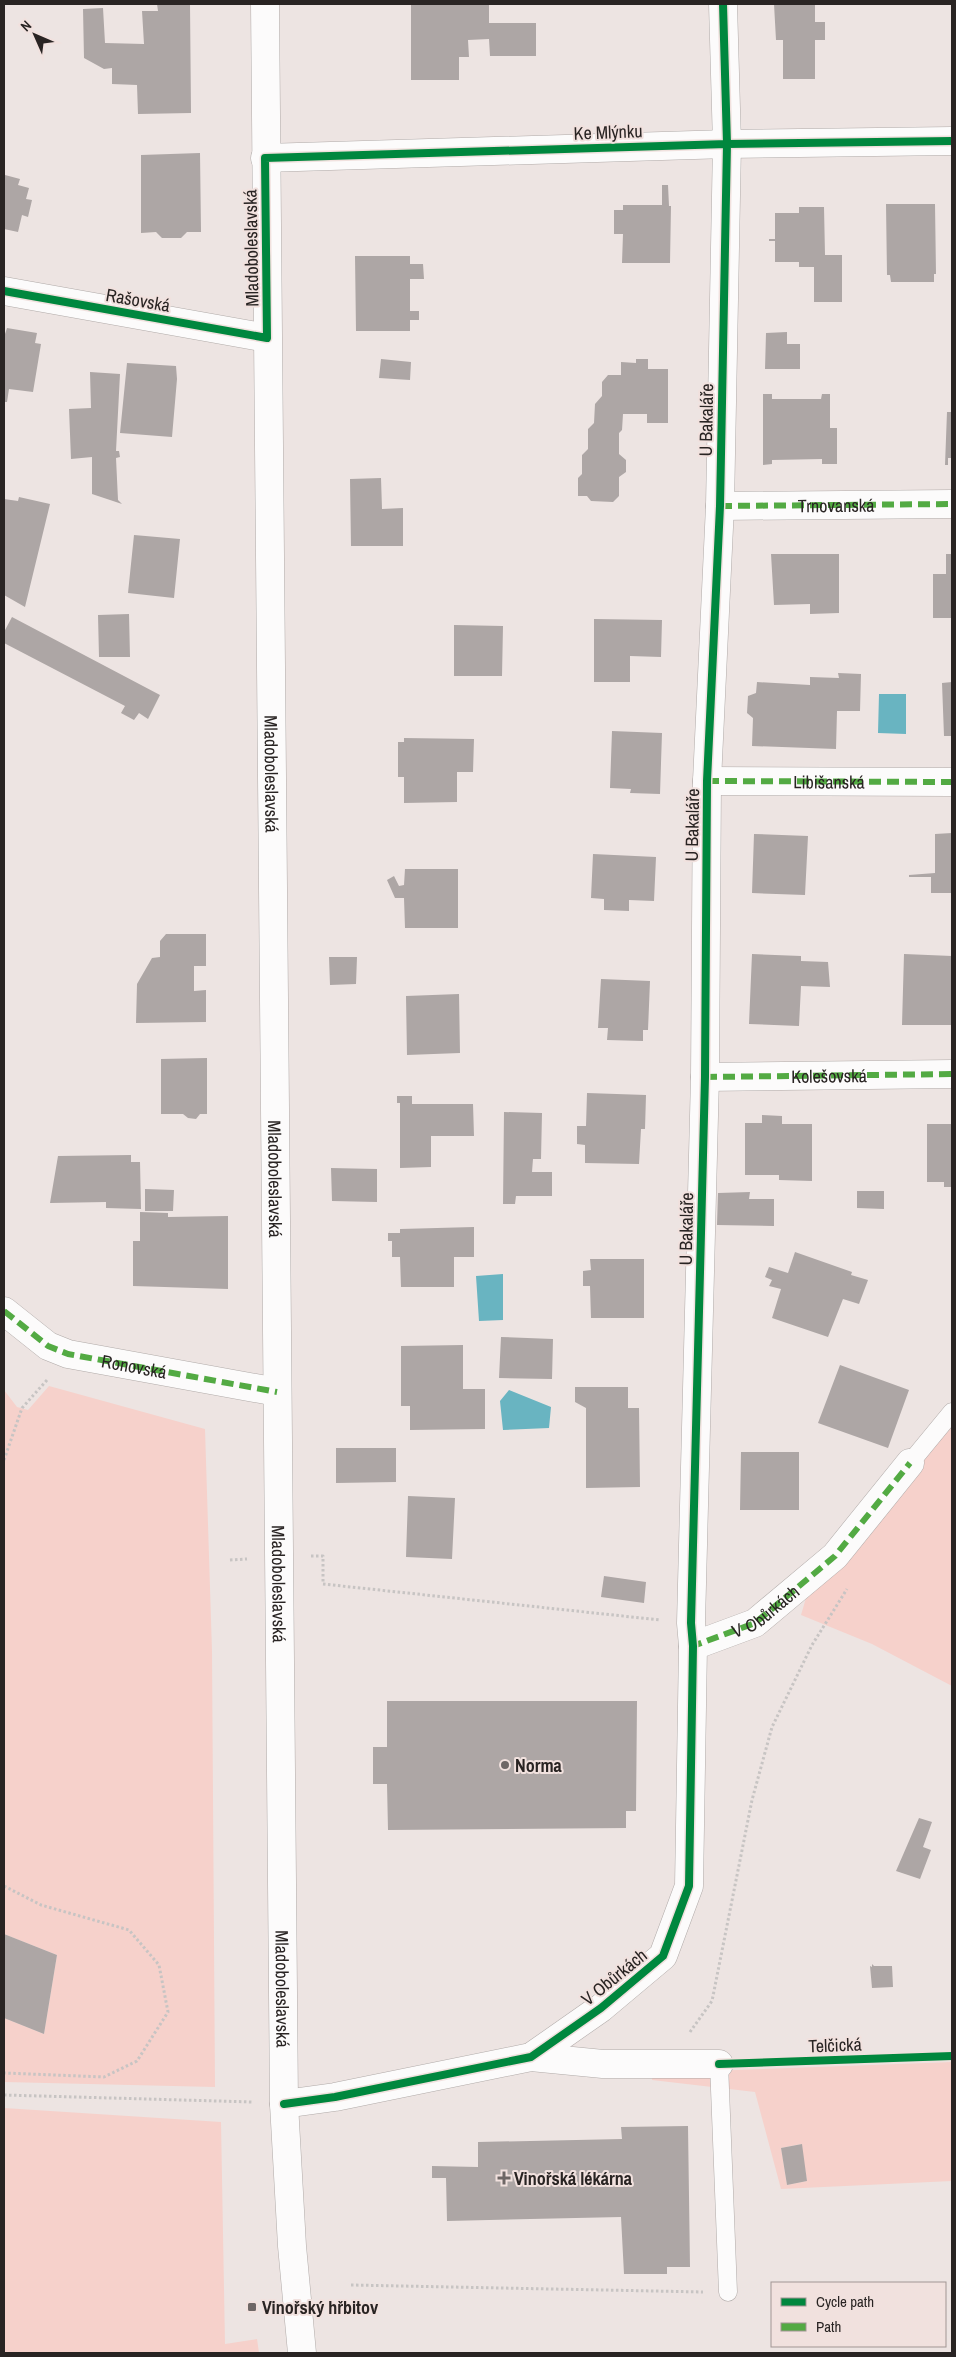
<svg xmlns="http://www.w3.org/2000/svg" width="956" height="2357" font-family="'Archivo Narrow',sans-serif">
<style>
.green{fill:#f6d1cb;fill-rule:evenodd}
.water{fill:#69b4c1}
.building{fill:#ada6a5}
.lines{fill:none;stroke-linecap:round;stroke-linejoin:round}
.lane-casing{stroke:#b0aaa8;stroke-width:19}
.street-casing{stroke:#b0aaa8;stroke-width:29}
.secondary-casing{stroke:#b0aaa8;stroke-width:29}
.path{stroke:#c7c4c3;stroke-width:3;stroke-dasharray:2.5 2.5;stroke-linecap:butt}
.lane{stroke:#fcfbfb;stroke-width:18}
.street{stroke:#fcfbfb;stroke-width:28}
.secondary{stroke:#fcfbfb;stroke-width:28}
.quiet{stroke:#53aa43;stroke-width:6;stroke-dasharray:12 6;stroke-linecap:butt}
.cycleway-casing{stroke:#f1e1de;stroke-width:11}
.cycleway{stroke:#00873e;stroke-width:8}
.poi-dot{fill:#6e6766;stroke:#f1e1de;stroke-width:2}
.labels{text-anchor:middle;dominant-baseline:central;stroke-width:4;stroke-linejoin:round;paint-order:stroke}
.street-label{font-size:18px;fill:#292423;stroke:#f1e1de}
.poi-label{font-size:18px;font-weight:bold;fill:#292423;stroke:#f1e1de;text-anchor:start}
</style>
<rect width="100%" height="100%" fill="#ede4e2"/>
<path class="green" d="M49,1386L205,1429L212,1651L215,2087L4,2082V2018L44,2034L57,1955L4,1934V1390L17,1407L28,1410Z
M952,1423V1686L872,1644L801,1615L811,1581Z
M952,2062V2181L781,2189L755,2092L652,2080L653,2073ZM801,2144L807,2181L787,2185L781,2148Z
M4,2108L221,2122L225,2344L257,2339L259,2353H4Z"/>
<path class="water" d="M879,694H906V734L878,733Z
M503,1274V1320L479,1321L476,1276Z
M509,1390L551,1407L549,1428L503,1430L500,1401Z"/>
<path class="building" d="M157,4H190L191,113L138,114L137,85L112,84V68L104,69L84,58L83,9L103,8L105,43L144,44L142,11H158Z
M411,4H489V23H536V56H490L489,39L468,40L469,57H459V80H411Z
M774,4H815V22H825V40H815V79H783V40H776Z
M200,153L201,232H187L181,238H162L156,232L141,233V155Z
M5,175L20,179L18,185L29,188L26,199L32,200L28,217L22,215L18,232L4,229Z
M662,185H668L669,206H671L670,263H622L623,234H614V210H623V205H662Z
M886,204H935L936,274H934V282H891L890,275H887Z
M799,207H824L825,255H842V302H814V267H799V262H775V241H769V239H775V213H799Z
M355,256H410V264H423L424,279H410V311H419V320H410V331H356Z
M7,328L37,333L35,343L41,344L33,392L9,389L7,402H4V337Z
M787,332V344H800V369H765L766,333Z
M381,359L411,362L410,380L379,378Z
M636,359H648V369H668V423H647V414H623L622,430L619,433V454L626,460V472L619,477V496L613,502L591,501L587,496H578V478L582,474V455L588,449V429L594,423L595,404L602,396V382L608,375H621V362L636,363Z
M127,363L176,366L177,379L172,437L120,433Z
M90,372L120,374L116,451H119L120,457L116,458L118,500L122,504L92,494V457L71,459L69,409L91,408Z
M763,394H772V399H821L822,394H830V428H837V464H822V459L772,460V464L763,465Z
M947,412H952V458H948V465H945Z
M381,478L382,509L403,508V546H351L350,479Z
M19,497L50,504L25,607L4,595V499L18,501Z
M134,535L180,539L174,598L128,593Z
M771,554H839V613L810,614V604L774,605Z
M946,554H952V618H933V574H946Z
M129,614L130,657H99L98,615Z
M12,617L160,695L148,719L139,713L134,720L121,713L125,706L4,643V632Z
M594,619L662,620L661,657L630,656V682H594Z
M454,625L503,626L502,676H454Z
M838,673L861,674L860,711H837L836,749L752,746L753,718L747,713L748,696L756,693L757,682L810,685V677L839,678Z
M952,682V736H944L942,683Z
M612,731L662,733L660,794L630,793L631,789L610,788Z
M404,738L474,739L473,772H457V802L404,803V777H398V742H404Z
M952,833V893H931V877H909V875L935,873V834Z
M754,834L808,836L805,895L752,893Z
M593,854L656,857L654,901L629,900V911L604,910V899L591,898Z
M405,869H458V928H405L404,898H395L387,880L394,876L399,886L404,885Z
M166,934H206V966H194V991L206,990V1022L136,1023L137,984L152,958L160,957V941Z
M752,954L801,956V961L828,962L830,987L801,986L799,1026L749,1024Z
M904,954L952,956V1025H902Z
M329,957H357L356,984L330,985Z
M601,979L650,981L648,1030H643V1041L607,1040L608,1028H598Z
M459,994L460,1053L407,1055L406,996Z
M207,1058V1114H200L196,1119L188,1118L183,1114H161V1059Z
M587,1093L646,1095L645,1129H641L639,1164L585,1163V1145L577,1144V1126H586Z
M397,1096H412V1104H473L474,1136H431V1167L400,1168V1103H397Z
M504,1112L542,1113L541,1159H533L532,1172H552V1196H516L515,1204H503Z
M762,1115L782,1116V1124H812V1181L779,1180V1175H745V1123H762Z
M927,1124H952V1187H944V1182H927Z
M131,1155V1162H140L141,1209L106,1208V1202L50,1203L58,1156Z
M331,1168L377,1169V1202L332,1201Z
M145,1189L174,1190L173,1211H145Z
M857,1191H884V1209L857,1208Z
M750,1192L749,1199H774V1226L717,1225L718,1193Z
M140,1212L168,1213V1217L228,1216V1289L133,1286V1241H140Z
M474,1227V1257H454V1287H401L400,1257H392V1241H388V1233H400V1229Z
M795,1252L852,1272L851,1275L868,1280L859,1304L843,1299L828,1337L772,1318L781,1289L769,1286L772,1280L765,1277L769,1267L788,1273Z
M590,1259H644V1318H591L590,1286H583V1271L591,1270Z
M501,1337L553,1339L552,1379L499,1378Z
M463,1345V1389H485V1429L410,1430V1406H401V1346Z
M840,1365L909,1390L888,1448L818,1423Z
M575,1387H628V1408H639L640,1487L586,1488V1408L575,1402Z
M336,1448H396V1482L336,1483Z
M741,1452H799V1510H740Z
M408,1496L455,1498L452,1559L406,1557Z
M604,1576L646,1582L644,1603L601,1597Z
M387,1701H637L636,1811H626V1828L388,1830L387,1784H373V1747H387Z
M919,1818L932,1822L923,1847L931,1850L920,1879L896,1871Z
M4,1934L57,1955L44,2034L4,2018Z
M872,1964L874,1966H892L893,1987L872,1988L870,1966L872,1967Z
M688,2126L690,2267H667V2274H624L621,2217L447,2221L446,2178H432V2166L478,2167V2142L622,2139L621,2127Z
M802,2144L807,2181L787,2185L781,2148Z"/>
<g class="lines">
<g class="lane-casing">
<path id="lane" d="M910,1463L952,1412
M719,2064L728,2292"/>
</g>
<g class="street-casing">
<g id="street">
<path d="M265,158L727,144L952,141"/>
<path d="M4,291L267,338"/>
<path id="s1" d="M720,506L952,504"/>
<path id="s2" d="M707,781L952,782"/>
<path id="s3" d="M705,1077L952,1074"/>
<path d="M4,1311L48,1346L68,1354L277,1392"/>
<path id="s4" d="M693,1646L755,1623L835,1556L910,1463"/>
<path d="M531,2057L603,2064H719"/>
<path d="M284,2104L335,2097L531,2057L601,2008L663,1956L689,1886L693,1646L691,1623L705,1077L707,781L720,506L727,144L723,4"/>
</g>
</g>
<g class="secondary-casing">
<g id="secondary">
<path id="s5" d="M265,4L284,2104L292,2246L302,2353"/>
</g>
</g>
<path class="path" d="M4,1460L22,1408L47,1380
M311,1556H323V1584L660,1620
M230,1560L247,1559
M4,1886L41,1905L129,1930L159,1965L168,2012L137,2061L104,2077L4,2073
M690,2032L712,2001L752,1800L772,1727L812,1645L847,1589
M4,2095L253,2102
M351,2285L703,2292"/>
<use href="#lane" class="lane"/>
<use href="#street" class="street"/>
<use href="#secondary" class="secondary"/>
<g class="quiet">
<path d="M720,506L952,504"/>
<path d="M707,781L952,782"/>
<path d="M705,1077L952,1074"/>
<path id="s6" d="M4,1311L48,1346L68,1354L277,1392"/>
<path d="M693,1643V1646L755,1623L835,1556L910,1463"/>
</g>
<g class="cycleway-casing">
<path id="cycleway" d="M4,291L267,338L265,158L727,144L952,141
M719,2064L952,2056
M284,2104L335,2097L531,2057L601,2008L663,1956L689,1886L693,1646L691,1623L705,1077L707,781L720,506L727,144L723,4"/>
</g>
<use href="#cycleway" class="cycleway"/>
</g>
<g class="poi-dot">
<circle cx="505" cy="1765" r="5"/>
<path d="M501.5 2170.5h5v5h5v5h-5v5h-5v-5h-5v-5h5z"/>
<rect x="247" y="2302" width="10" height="10" rx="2.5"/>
</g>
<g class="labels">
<g class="street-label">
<text transform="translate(608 132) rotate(-2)">Ke Mlýnku</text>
<text transform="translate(251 248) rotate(-91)">Mladoboleslavská</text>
<text transform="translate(138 300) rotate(10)">Rašovská</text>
<text transform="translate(706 420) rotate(-89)">U Bakaláře</text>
<text stroke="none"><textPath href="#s1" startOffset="116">Trnovanská</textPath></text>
<text stroke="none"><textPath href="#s5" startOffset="770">Mladoboleslavská</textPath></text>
<text stroke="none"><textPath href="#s2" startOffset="122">Libišanská</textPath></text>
<text transform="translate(692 825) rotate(-89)">U Bakaláře</text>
<text stroke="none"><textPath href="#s3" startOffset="124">Kolešovská</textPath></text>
<text stroke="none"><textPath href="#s5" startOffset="1175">Mladoboleslavská</textPath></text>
<text transform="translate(686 1229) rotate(-89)">U Bakaláře</text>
<text stroke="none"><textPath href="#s6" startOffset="145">Ronovská</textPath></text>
<text stroke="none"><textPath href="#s5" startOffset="1580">Mladoboleslavská</textPath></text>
<text stroke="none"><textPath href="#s4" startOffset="81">V Obůrkách</textPath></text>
<text transform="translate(614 1977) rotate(-39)">V Obůrkách</text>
<text stroke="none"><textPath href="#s5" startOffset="1985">Mladoboleslavská</textPath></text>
<text transform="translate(835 2045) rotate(-2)">Telčická</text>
</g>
<g class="poi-label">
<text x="515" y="1765">Norma</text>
<text x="514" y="2178">Vinořská lékárna</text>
<text x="262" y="2307">Vinořský hřbitov</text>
</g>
</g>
<rect width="956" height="2357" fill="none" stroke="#292423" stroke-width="10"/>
<rect x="771" y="2282" width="175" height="65" fill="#f1e1de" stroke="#a19593"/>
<rect x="781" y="2298" width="25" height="8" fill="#00873e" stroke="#a19593"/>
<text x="816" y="2307" font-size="15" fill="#292423">Cycle path</text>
<rect x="781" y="2323" width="25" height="8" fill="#53aa43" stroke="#a19593"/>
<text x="816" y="2332" font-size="15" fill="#292423">Path</text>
<g transform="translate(35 35) rotate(315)" stroke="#f1e1de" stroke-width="4" paint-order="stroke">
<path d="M0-4L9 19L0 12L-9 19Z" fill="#292423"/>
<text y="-8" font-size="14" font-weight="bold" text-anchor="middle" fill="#292423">N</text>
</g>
</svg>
